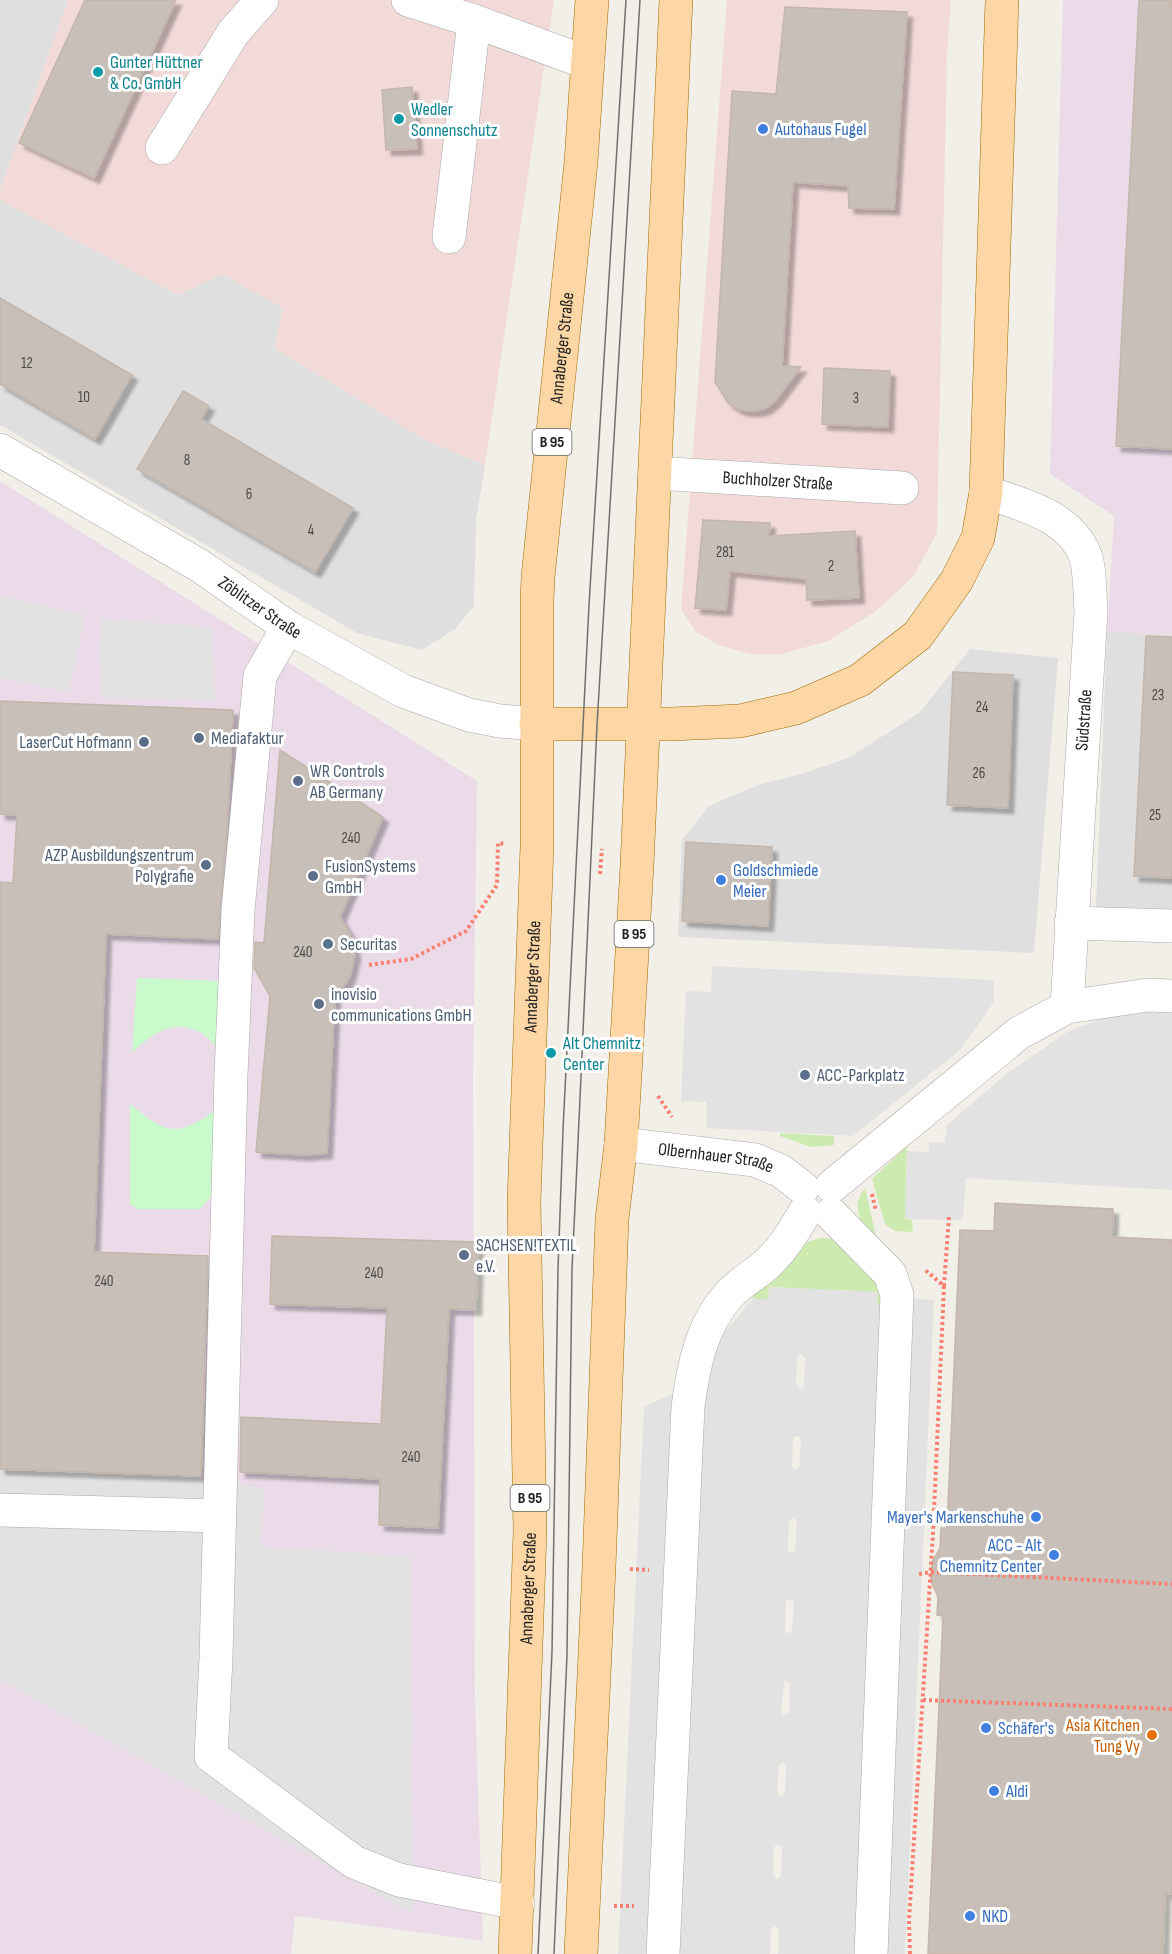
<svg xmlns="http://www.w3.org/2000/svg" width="1172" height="1954" font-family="'Sofia Sans Condensed',sans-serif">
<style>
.residential{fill:#e0dfdf}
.commercial{fill:#f2dad9}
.industrial{fill:#ebdbe8}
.grass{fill:#cdebb0}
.park{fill:#c8facc}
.parking{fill:#e2e2e2;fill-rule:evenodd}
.building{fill:#c7bfb8;stroke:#c4b6ab;stroke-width:1.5;filter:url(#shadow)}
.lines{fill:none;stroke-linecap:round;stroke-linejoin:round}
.minor-casing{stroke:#a9a9a9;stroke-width:34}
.major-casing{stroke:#a06b00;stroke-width:34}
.path{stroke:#fa8072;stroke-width:4;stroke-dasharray:3 3;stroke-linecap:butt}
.minor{stroke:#fff;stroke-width:33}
.major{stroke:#fcd6a4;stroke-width:33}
.tram{stroke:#707070;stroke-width:1.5}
.culture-dot{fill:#0f9aa8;stroke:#fff;stroke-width:2}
.shop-dot{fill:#3f7fe0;stroke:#fff;stroke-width:2}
.service-dot{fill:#5c6f8a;stroke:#fff;stroke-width:2}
.food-dot{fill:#e8710a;stroke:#fff;stroke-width:2}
.labels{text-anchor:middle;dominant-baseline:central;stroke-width:6;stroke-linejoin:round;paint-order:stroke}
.number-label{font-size:15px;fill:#4b4948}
.shield{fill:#fff;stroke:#646464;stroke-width:1.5}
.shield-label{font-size:16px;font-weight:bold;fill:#222}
.culture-label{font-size:18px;fill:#0d838f;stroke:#fff;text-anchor:start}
.shop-label{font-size:18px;fill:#366cbe;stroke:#fff;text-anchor:start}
.street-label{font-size:18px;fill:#222;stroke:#fff}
.service-label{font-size:18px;fill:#4e5e75;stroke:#fff;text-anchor:start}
.food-label{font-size:18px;fill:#c56008;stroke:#fff;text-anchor:end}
</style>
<defs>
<filter id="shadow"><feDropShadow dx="5.5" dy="5.5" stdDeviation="1.5" flood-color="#0004"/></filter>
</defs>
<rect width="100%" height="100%" fill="#f2efe9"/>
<path class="residential" d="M0,0H68L0,190Z
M0,200L178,295L222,274L283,308L274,348L427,441L485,465L476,520L474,606L455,629L422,650L357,633L0,425Z
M1107,632L1172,635V910L1096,907Z
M970,649L1058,658L1034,953L678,937L682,840L709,806L758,785L805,773L850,757L920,712Z"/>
<path class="commercial" d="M68,0H554L485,465L427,441L274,348L283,308L222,274L178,295L0,200V190Z
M727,0H951L947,54L937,533L913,577L876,611L828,641L782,654H749L719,645L696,632L681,610Z"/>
<path class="industrial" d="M1063,0H1172V635L1107,632L1114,516L1050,474Z
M0,481L477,781L473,1078L475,1699L483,1941L295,1916L291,1954H0Z"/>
<path class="grass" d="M780,1133L834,1136V1145L811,1147L780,1136Z
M907,1146L905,1219L912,1220L913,1232L895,1231L885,1224L872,1179Z
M865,1188L878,1245C864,1228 848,1209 865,1188Z
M821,1238L836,1239L880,1279L881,1305L877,1304V1292L769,1287L768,1299H753L754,1293L803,1243Z"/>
<path class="park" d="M137,978L224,981L219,1050C213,1044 206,1034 198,1031C170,1020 152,1034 132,1053Z
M130,1104C142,1113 153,1124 167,1128C181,1133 206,1119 216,1109L211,1197L200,1209H138L130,1204Z"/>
<path class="parking" d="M0,596L85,615L69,692L0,678Z
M101,619L213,627L215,701L100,697Z
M712,966L994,980V1002L960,1050L853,1136L707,1128L706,1102L681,1101L686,991L711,992Z
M1127,1009L1172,1010V1190L966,1178L963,1220L905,1219L907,1151L929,1152V1142L945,1143L947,1125L1005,1075L1067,1032Z
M769,1287L878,1292L877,1304L880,1305L909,1298L934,1300L905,1954H778L779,1930L775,1926L771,1929L770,1954H618L644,1406L709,1380L715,1343L753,1299H768ZM801,1354L805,1358L804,1386L800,1389L796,1385L797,1357ZM795,1436L800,1437L801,1439L799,1467L796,1470L792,1467L793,1438ZM793,1518L797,1522L795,1550L792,1554L788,1550L789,1521ZM787,1600H792L794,1603L792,1631L789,1634L785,1630L786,1602ZM784,1681L789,1682L790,1685L789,1712L785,1716L781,1712ZM783,1762L786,1766L785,1794L781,1797L777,1793L779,1765ZM778,1844L782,1848L781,1876L777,1879L773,1875L774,1847Z
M0,1469L201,1476L264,1489L261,1547L410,1556L413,1914L0,1679Z"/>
<path class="building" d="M85,0H176L94,178L19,143Z
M1139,0H1172V449L1116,446Z
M785,7L907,12L894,209L849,208L848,186L793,182L782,366L801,367L775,401L766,408L757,411H747L738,409L728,403L715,382L732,91L776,94Z
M412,87L417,149L386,150L382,90Z
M0,298L132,375L95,439L0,384Z
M824,368L890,371L888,427L822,424Z
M183,391L209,406L201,419L353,508L315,572L137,469Z
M703,520L770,523L769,536L855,531L859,598L807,600L806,579L730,571L726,610L695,608Z
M1146,636L1172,637V878L1134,876Z
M953,672L1013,675L1008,808L947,805Z
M0,701L233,710L228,812L218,939L106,934L94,1252L208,1256L201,1476L0,1469V882L13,883L17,815L0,814Z
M280,750L383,817L340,917L353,939L355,955L350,976L346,983L335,994L327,1153L305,1155L256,1152L270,996L254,968L255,942L264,943Z
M686,842L772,847L768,926L682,921Z
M995,1203L1113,1209L1112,1237L1172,1240V1894L1165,1893L1163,1954H928L943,1616L937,1615L938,1597L931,1581L932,1562L940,1548L941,1528H947L960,1230L994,1231Z
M272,1236L478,1242L476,1310L449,1309L438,1528L379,1525L380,1479L240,1472L241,1417L381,1424L387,1308L270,1304Z"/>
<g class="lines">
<g class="minor-casing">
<g id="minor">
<path d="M408,0L474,21L588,63"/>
<path d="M162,148L233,33L262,0"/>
<path d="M449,237L474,21"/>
<path id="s1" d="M0,450L200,566L288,627L403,691L469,715L500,721L536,724"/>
<path id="s2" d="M655,473L902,488"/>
<path d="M986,492C1022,505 1069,515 1085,555C1090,567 1090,597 1091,611L1067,1007"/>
<path d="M288,627L260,676L238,910L231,1075L216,1658L211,1756L354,1862L399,1880L518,1903"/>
<path d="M1071,923L1172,926"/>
<path id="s3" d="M621,1144L755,1160L781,1171L803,1188"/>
<path d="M832,1186L1019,1033L1067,1007L1148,995L1172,996"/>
<path d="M831,1214L890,1274L897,1295L871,1954"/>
<path d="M0,1510L219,1516"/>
<path d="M663,1954L688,1407C693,1368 701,1326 728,1296C739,1283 755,1275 767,1264C783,1249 794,1231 805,1212"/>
</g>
</g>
<g class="major-casing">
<g id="major">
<path d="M536,724H671L740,721L796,708L860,680L918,635L957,580L978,538L986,492L1002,0"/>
<path id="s4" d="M515,1954L530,1531L524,1201L537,846V600L538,577L581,162L592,0"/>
<path d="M581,1954L599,1567L612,1219L621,1144L637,865L676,0"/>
</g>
</g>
<path class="path" d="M600,874L602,849
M369,965L411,959L466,931L497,885L498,843L505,844
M658,1096L672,1117
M872,1194L876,1211
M944,1286L949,1216
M630,1569L649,1570
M919,1574L932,1572L1172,1584
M923,1700L1172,1709
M614,1906H634
M910,1954L909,1920L933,1533L944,1286L924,1269"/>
<use href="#minor" class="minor"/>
<use href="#major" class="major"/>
<path class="tram" d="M538,1954L552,1652L558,1269L563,1130L589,605L626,0
M554,1954L567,1655L572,1269L577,1164L597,725L640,0"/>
</g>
<g class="culture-dot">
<circle cx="98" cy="72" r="6"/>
<circle cx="399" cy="119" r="6"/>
<circle cx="551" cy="1053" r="6"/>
</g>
<g class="shop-dot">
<circle cx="763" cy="129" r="6"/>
<circle cx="721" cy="880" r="6"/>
<circle cx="1036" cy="1517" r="6"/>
<circle cx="1054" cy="1555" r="6"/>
<circle cx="986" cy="1728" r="6"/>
<circle cx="994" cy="1791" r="6"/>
<circle cx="970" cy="1916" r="6"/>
</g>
<g class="service-dot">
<circle cx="199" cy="738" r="6"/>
<circle cx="144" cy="742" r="6"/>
<circle cx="298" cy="781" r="6"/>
<circle cx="206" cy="865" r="6"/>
<circle cx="313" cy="876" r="6"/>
<circle cx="328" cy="944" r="6"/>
<circle cx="319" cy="1004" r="6"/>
<circle cx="805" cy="1075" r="6"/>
<circle cx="464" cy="1255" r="6"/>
</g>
<circle class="food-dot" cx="1152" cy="1735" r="6"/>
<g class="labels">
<g class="number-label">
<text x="27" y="363">12</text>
<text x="84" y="397">10</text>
<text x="856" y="398">3</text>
<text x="187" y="460">8</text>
<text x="249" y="494">6</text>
<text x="311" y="530">4</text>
<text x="725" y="552">281</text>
<text x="831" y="566">2</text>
<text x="1158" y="695">23</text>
<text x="982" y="707">24</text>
<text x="979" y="773">26</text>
<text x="1155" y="815">25</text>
<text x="351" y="838">240</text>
<text x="303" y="952">240</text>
<text x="374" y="1273">240</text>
<text x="104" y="1281">240</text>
<text x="411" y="1457">240</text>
</g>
<g class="shield">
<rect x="532.5" y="429" width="39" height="26" rx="4.5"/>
<rect x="614.5" y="921" width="39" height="26" rx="4.5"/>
<rect x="510.5" y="1485" width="39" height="26" rx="4.5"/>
</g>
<g class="shield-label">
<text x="552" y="442">B 95</text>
<text x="634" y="934">B 95</text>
<text x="530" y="1498">B 95</text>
</g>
<g class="culture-label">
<text x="110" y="62">Gunter Hüttner<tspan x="110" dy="21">&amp; Co. GmbH</tspan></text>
<text x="411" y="109">Wedler<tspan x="411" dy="21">Sonnenschutz</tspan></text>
<text x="563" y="1043">Alt Chemnitz<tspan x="563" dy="21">Center</tspan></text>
</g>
<g class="shop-label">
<text x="775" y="129">Autohaus Fugel</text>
<text x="733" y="870">Goldschmiede<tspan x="733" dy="21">Meier</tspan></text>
<text x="1024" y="1517" text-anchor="end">Mayer's Markenschuhe</text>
<text x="1042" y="1545" text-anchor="end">ACC - Alt<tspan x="1042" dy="21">Chemnitz Center</tspan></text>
<text x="998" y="1728">Schäfer's</text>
<text x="1006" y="1791">Aldi</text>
<text x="982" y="1916">NKD</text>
</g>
<g class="street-label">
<text stroke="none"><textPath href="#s4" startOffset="1608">Annaberger Straße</textPath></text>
<text stroke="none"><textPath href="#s2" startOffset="123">Buchholzer Straße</textPath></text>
<text stroke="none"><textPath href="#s1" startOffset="304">Zöblitzer Straße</textPath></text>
<text transform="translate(1084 720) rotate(-86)">Südstraße</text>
<text stroke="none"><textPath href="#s4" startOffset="978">Annaberger Straße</textPath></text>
<text stroke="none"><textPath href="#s3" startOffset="96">Olbernhauer Straße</textPath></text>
<text stroke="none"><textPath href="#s4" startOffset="366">Annaberger Straße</textPath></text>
</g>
<g class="service-label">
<text x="211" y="738">Mediafaktur</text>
<text x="132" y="742" text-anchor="end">LaserCut Hofmann</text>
<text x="310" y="771">WR Controls<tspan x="310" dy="21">AB Germany</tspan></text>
<text x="194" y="855" text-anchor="end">AZP Ausbildungszentrum<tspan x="194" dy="21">Polygrafie</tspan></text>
<text x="325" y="866">FusionSystems<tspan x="325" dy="21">GmbH</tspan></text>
<text x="340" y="944">Securitas</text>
<text x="331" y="994">inovisio<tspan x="331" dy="21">communications GmbH</tspan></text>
<text x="817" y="1075">ACC-Parkplatz</text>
<text x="476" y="1245">SACHSEN!TEXTIL<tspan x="476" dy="21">e.V.</tspan></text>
</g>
<g class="food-label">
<text x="1140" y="1725">Asia Kitchen<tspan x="1140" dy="21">Tung Vy</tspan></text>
</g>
</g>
</svg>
